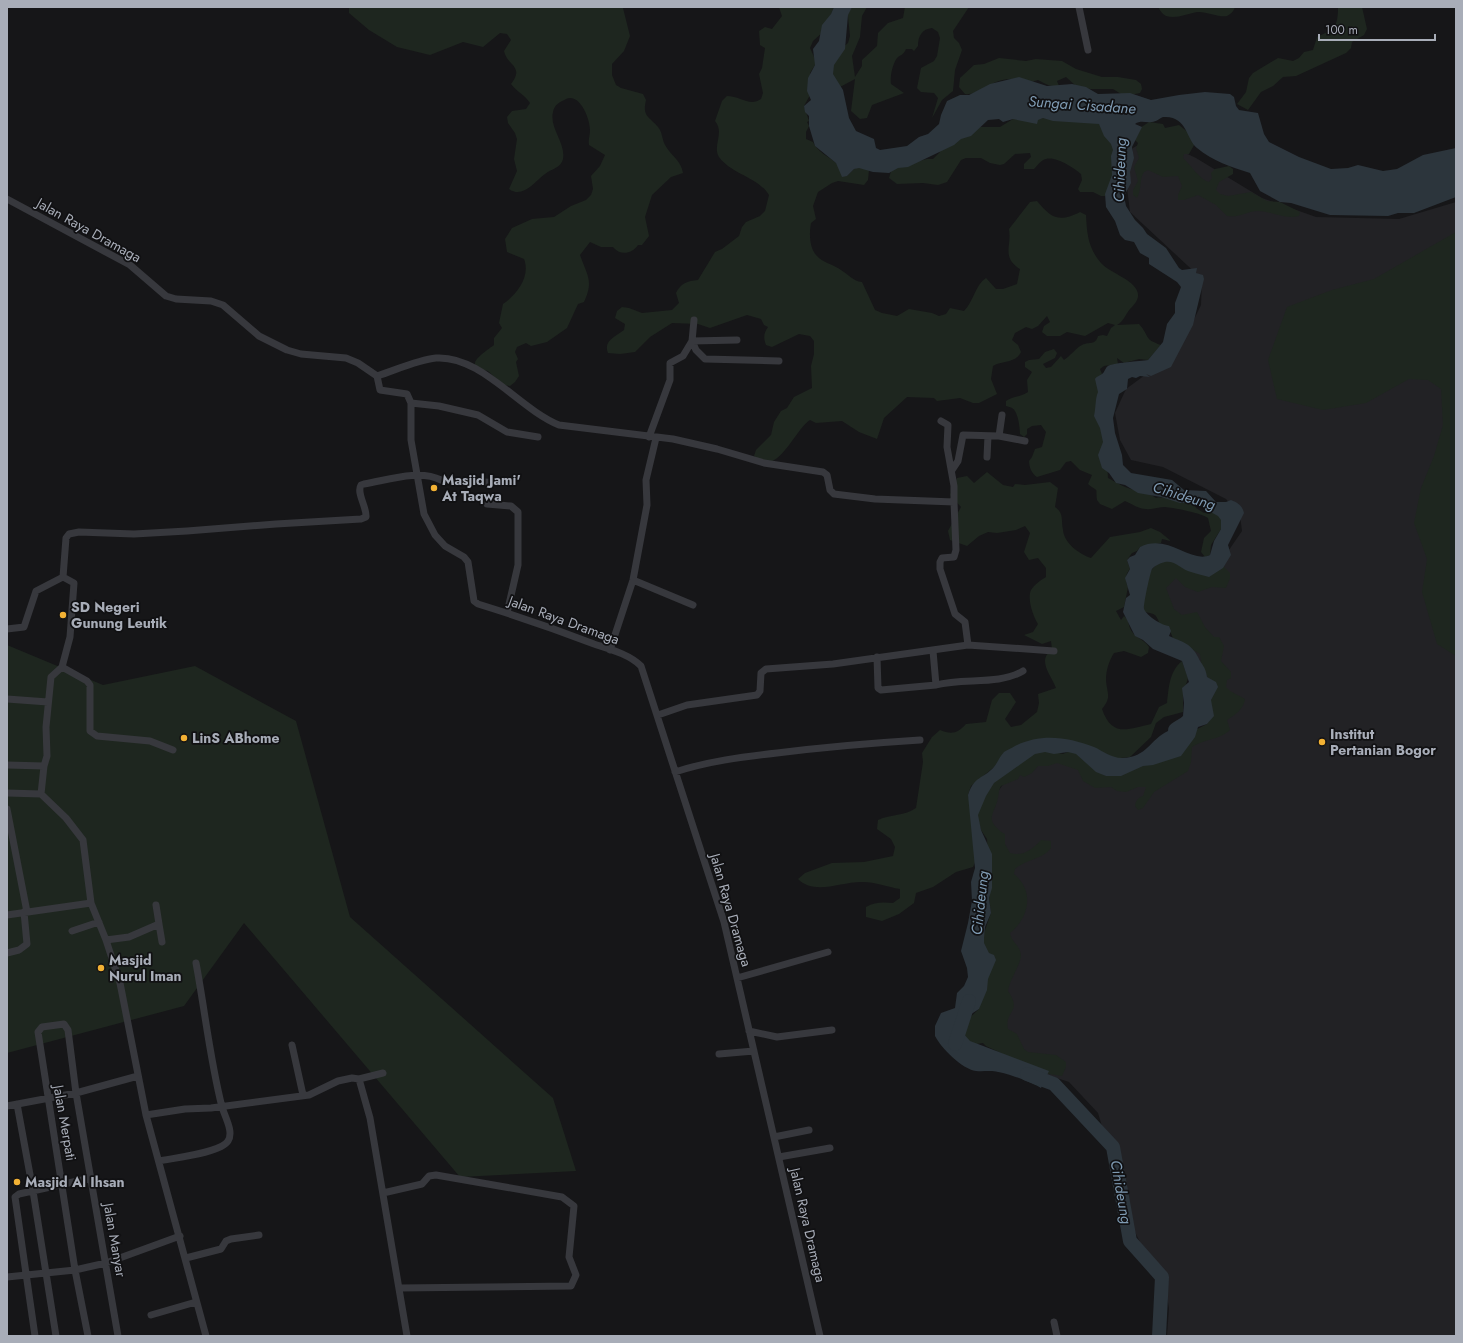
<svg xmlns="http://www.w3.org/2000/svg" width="1463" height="1343" font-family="Jost,sans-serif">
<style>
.built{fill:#222225}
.green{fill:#1e261f}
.water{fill:#2c353c}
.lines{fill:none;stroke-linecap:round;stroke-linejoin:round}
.river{stroke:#2c353c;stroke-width:14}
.street{stroke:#37383d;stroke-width:7}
.poi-dot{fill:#f2b134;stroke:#111113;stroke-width:1.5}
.labels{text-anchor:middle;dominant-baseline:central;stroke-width:3.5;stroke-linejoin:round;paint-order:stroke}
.street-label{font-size:14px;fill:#a8adb8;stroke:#111113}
.poi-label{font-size:14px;font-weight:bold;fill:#a8adb8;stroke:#111113;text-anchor:start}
.water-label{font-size:15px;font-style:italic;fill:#7f9bb3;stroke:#111113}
</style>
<rect width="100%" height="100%" fill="#161618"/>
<path class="built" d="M1152,137L1196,158L1262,198L1316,217L1399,219L1456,202V1336H1167L1169,1308L1164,1280L1146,1254L1133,1228L1098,1113L1069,1082L1008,1062L986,808L1012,772L1050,757L1072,759L1094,785L1213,728L1187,637L1163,624L1150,607L1158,569L1209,579L1242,531L1240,515L1226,499L1163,467L1131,460L1120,440L1115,413L1126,389L1179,350L1201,305L1202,279L1130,212L1126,180L1133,148Z"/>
<path class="green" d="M349,7L623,8L630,36L624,51L612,64V75L616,85L621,88L643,94L646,100C642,117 649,116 658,127C662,131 662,139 665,145C671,156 681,160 683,173L671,177L652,195L645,217L649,236L642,245H638C632,254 620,256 613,247H601L590,242L580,255C587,275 594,281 584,302L578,304L567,328L547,342L531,346L526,343L517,347L515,352L518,359L516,362L519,376L515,382L510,386L503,385L488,371L476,369C476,367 474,365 475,363C475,358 490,348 494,345V338L502,328L499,323L503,304C516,295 531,277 524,259L507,252L505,239L512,228L532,219L554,217L571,206L586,200L591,195L593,189L591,176L600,166L605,155L589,145C588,139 590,136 590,130C590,119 580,93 566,99C560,102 554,105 553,112C549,128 566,143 563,159C561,168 551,169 545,174C534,182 523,199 509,189L517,171L514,159L517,139L515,133L508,123L507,117L512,111L526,109L530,103C525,95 517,92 511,84C525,66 507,66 504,51L511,40L507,34L500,33L483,47L463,42L430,55L397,47L369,30L349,13Z
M779,7H834L824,31L813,41L810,48L815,59V65L810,73V95L804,106L809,121L807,122L809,126L806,132V139L813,142C817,151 827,156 835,162C841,167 838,171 847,176L854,169L864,164L869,170L868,180L864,185L838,181L832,183L818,192L813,206L816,219L811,223C809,234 809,250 819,258C825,263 834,265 841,270C849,275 853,281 862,282L875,310L882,313L897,316L909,309L932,313L939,316L946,314L950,308L964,311C974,301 975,285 986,278L996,289H1003L1017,284L1020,269C1001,257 1012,246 1009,229L1030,202L1037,201C1051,218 1059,223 1080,212L1086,215C1087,234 1088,248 1101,263C1112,276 1156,285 1130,309C1125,315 1124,321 1117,325L1139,324C1150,336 1143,339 1161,345L1148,360L1139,359L1124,363L1117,358L1118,364L1104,366L1100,369L1102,374L1108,478C1116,482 1123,487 1131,489C1141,492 1148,492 1156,498C1164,496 1184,502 1194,503L1196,508L1204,513L1209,510L1221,511V529L1211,545L1210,555L1205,557L1201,552L1204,538L1211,531L1208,518C1201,513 1175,508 1165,507C1159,507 1152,510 1146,509C1139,509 1132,504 1125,501L1112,509L1100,504L1097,500C1095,485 1100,494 1088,484L1092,475L1080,470L1071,461L1066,462L1060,470L1037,477C1032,474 1029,467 1029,461L1032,457L1035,449L1042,447L1046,432L1041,425L1032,426L1027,429V434L1024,437L1020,434C1020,428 1018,411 1012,408C1011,407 1008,407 1006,406V401C1013,396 1021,397 1028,392L1027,380L1032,372L1025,367V362L1029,360L1039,359L1045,352L1054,349L1057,353L1055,358L1043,364L1046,368L1051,367L1061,356L1064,360C1070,356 1076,348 1082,345C1090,341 1095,346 1098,336L1103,335L1107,336L1111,328L1115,325L1108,323L1085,336L1067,332L1060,336H1047L1042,332L1044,326L1050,322L1047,316L1038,326L1032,329L1026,327L1015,333L1012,340L1018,345L1021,352C1015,364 1003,360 993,366L991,379L997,394L979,403H973L960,398L937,401L934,398L907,397L884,418L877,439L859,432L842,421L816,423L810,420C797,428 782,465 765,462C762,462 757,458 754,456L756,450L771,435L774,422L781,411L787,408L794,397L812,388L811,366L814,354V341L810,336L799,334L772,347L766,345C763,337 764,333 768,327L764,325L761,319L747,315L710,328L698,324L672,323L650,337L635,352L620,354L608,353C603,341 615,337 624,330L625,324L615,318L617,311L622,307L629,308L642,313L672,310L679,303L676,293C681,283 687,281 698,280L715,252L722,249L739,236L742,227L746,222L760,216L765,211L769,195C758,177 731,174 719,157C712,146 725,133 715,121L722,101L727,96C740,96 750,107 761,99L763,93L759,74L762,68L765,48L760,45L759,31L765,27L772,29L782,16Z
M847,7H867L862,16L860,37L852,56L855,77L862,66V60L877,46L878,33L888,23L903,18L905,7H969L953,31L954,38L959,43L962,50L955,70L953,91L942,100L932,118L938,98L934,93L921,92L917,88L921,68L934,61L937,56L940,38L938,32L932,28C922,29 918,36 918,46L914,51L912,49H906C903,56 901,54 897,58C892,65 890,77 891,84L904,93L872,105L867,118L860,119L851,111L855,79L840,87L830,79L835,54L848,43L850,36Z
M1158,7H1235C1234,11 1231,14 1227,16C1220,18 1206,11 1197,12C1186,14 1177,19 1166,16C1162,14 1160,10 1158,7Z
M1338,7H1362L1367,29L1364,35L1352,42L1351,48L1346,53L1296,76L1283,77L1273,86L1261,92L1248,110L1237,104L1246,92L1249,78L1253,73L1278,58L1293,61L1299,58L1304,52L1313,50L1317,37C1334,29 1338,28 1338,7Z
M999,58L1026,61L1036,59L1062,61L1076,69L1102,77H1118L1136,80L1141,84L1142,89L1140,93L1135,94H1121L1113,89H1090L1076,86L1066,77L1057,81L1059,86C1050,87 1046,84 1038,80C1022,86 1014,75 999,81C989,84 975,96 965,94L959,87L960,78L974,65L984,64Z
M1043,118L1093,121L1103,126L1114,143V173L1105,196H1101L1093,192H1080L1078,189L1082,180L1081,174C1074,168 1056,156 1046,159C1041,160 1037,166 1034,169H1024V164L1031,157L1030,153L1015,154L1004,164L1000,165L990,163L981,158H966L961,160L947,182L938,185L923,183L897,184L889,178L892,168L927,159H933L940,152L942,147L975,127H1000L1013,119H1038Z
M1149,122L1163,124L1165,128L1179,125L1189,133H1193L1197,140L1189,154H1184L1183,158C1191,165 1200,180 1209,182L1212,178L1211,173L1215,169L1229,166L1233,169V174L1219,182L1216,190L1220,194L1228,196L1251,192L1267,201L1280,202L1300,212L1299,216C1285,220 1272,211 1258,211C1247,211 1240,218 1227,216L1216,205L1198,195L1184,200H1178V195L1182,186L1178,176L1163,177L1148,170L1144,172C1139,179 1142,188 1137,198L1133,195V190L1138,181L1134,167L1139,158L1136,148L1138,143L1135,140L1137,130Z
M1456,232V656L1437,644L1422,592L1427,559L1414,523L1421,488L1434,456L1443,425L1441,389L1428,380L1409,379L1366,403L1323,410L1277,399L1268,360L1287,307L1332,290L1374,279Z
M987,472L1003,485L1013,487L1015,484L1025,485L1050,482L1058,488L1055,507C1064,513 1061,520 1063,530C1064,543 1079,554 1091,558L1110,537L1140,532L1151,528L1160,532L1171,541L1162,539L1161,543L1140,547L1137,551L1132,553L1127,560L1130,569C1125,574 1125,581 1128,587L1124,607L1116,611L1121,620L1124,616C1129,620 1128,623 1130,628C1133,637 1144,639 1149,647L1148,653L1141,657L1124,651L1114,653C1109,661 1106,670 1106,680C1107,694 1112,697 1102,709C1112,738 1128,729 1151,724L1159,707L1167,703C1169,687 1169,672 1182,661L1188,678L1183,694V712L1164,717L1156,723L1151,737L1130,757L1112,759L1071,741L993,768L971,786L968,795L971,806L977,858L973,867L956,872L933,887L916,893L914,903L899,914L882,921L866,917V907C875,902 882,902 893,903L900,898V889C888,887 875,882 863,882C842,881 815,896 798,879L805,873L832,863L864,862L893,856L895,847L891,839L877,829L878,820C891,814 905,816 916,808L923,762L922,753L932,737L940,730C952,735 958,733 966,724L986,722L992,700L999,693H1010L1016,702L1005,719L1011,727L1021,725L1037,712L1039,703L1038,694L1056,688C1050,673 1037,661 1052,649L1051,641L1042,644L1024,635L1033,632L1038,624C1033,616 1027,599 1031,590C1034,585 1041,580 1046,577V568L1038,558L1029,560L1024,552L1030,533L1025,526L1016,530L997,533L988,532L979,536L967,546L950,540L948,531L961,507L950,495L957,478L967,476L974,483Z
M1161,559L1222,565L1230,573V578L1226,588L1212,587L1198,592L1185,587L1176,578L1166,588L1174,609L1182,615L1197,612L1205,627L1214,637H1219L1224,646L1221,661L1231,672V678L1227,680L1226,687L1230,691L1245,699C1244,709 1235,715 1227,720L1230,730C1220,740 1203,739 1192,747L1191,762L1188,771L1154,792L1143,808L1138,810L1135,806C1136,801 1137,798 1143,796L1146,787H1138L1126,792L1117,791L1111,787L1095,788L1083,781L1078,770L1057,763L1048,766H1038L1032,773L1024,777L1020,775L1018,779L1001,786C998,791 999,796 997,802C994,812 987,819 997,828C1000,831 1001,832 1005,834V844L1010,853C1023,857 1033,849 1041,840L1051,841V848C1042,860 1026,859 1015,869L1014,874C1035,891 1029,918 1010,933C1011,942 1020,945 1021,955C1021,964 1009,981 1008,991C1023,1013 1004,1010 1008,1029L1017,1034L1024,1049L1028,1052L1056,1055L1066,1062V1067L1062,1076L1043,1073L986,1046L983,1043L970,1045L963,1033L965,1022L979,1009L984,955L981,942L991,913L989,898L990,893L987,839L981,830L976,812L996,778L1039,749L1063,754L1072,750L1076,753L1090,766L1106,776L1207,724L1213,716L1209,704L1215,691L1202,667L1200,654L1173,638L1169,629L1161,627C1155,612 1157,615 1141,611L1147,575Z
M7,645L103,685L195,666L296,721L350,917L553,1098L576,1171L460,1177L244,923L184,1006L7,1053Z"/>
<path class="water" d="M834,7H852L848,15L845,49L834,65L833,74L843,90L849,118L856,131L874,139L876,148L880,150L907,146L919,137L928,134L939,124L941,115L947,101L960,95H969L990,84L1019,77L1047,86L1072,84L1086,87L1098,94L1130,93L1151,100L1179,95L1205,92L1230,94L1234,97L1236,106L1239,110L1258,113L1264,134L1269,142L1299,157L1331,169L1348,168L1358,165L1383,171L1397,169L1423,155L1456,148V197L1414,213H1398L1388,216L1330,215L1291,203L1280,202L1260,191L1250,173C1232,167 1212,161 1197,148C1186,139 1187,115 1163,117C1160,118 1156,122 1152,122C1145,123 1141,120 1135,124L1142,127L1132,147L1134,158L1130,172L1131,183L1124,196L1126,206L1135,220L1143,228L1147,234L1166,248L1179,268L1182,270L1197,268L1196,273L1203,275L1204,279L1193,325L1171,367L1151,376L1146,374L1150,377L1140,376L1136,378L1132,377L1128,379L1127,389L1119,394L1113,418L1115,433L1122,455L1123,465L1131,473L1172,480L1184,490L1206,491L1216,502H1226L1231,500C1238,503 1242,505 1244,513L1228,545L1231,555L1223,568L1209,577C1203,575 1196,574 1191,572C1182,570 1175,560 1165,562C1161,563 1154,566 1152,569C1150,573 1143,606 1144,609C1147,616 1161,625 1169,626L1171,631L1169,636C1182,642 1191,643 1198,657C1202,666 1205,665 1207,677L1216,682L1218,687L1211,700L1214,716L1207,724L1198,727L1195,737L1181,756L1153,765L1143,766L1121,776H1106L1096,772L1076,754L1068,752L1054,754L1045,752L1035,754L994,783L986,796L978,815L981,830L992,854V888L989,898L991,913L985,927L984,938V943L989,953L994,955L996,960L988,979L987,990L979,1009L959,1022L963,1033L970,1041L1049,1071L1041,1088C1033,1083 1007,1073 998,1072C991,1070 983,1072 976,1071C962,1069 941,1048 935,1036V1026L941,1013L955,1008L957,993L964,986L968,977L967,968L961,951L968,923L972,901L971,882L975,868L968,795C975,775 982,780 994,767C998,762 1000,756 1004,752C1007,750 1012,748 1015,746C1041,733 1068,737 1094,747C1103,751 1111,758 1122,758C1148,757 1149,740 1168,731C1168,722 1177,722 1183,716L1184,703L1182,688L1189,682L1182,661L1153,649L1143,640L1135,636L1123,612L1126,598L1130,595L1125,578L1130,569L1127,560L1130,557L1135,555L1140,547C1168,533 1191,564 1210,555L1214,541L1221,529V520L1218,516L1194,503H1180L1161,497L1138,493L1125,485L1116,483L1109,473L1102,468L1098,455L1103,442L1100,428L1094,416C1096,408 1095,399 1098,392L1095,379C1097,376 1099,376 1102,374C1105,372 1105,368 1108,366C1111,363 1141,361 1148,360L1163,342L1167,324L1175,313V303L1181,287L1177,282L1149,264V258L1140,253L1134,242L1125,240L1120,235L1115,221L1106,207L1105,194L1112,175L1111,156L1113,150L1111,144L1104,136L1099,124L1053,121L1043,118L1038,120L1037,124L1013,119L1003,122L999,119L988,120L971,136L961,139L954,145L908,167L898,168L889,173L873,172L859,168L854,169L847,176L842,177L836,163L815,146L809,126V116L805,112L804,106L811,100L807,91L808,78L815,65L813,49L819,41L822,25L831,14Z"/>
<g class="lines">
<path class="river" d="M955,1044L969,1001
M1027,1074L1054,1084L1113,1147L1130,1241L1162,1277L1159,1336"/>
<path class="street" d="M1079,7L1088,50
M7,199L130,265L166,296L176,299L211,301L223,305L259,336L287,350L301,354L346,358L358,363L377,376L380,390L407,394L411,403V440L424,514L435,535L445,546L464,557L468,562L474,601L478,604C517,616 555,629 594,644C609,649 629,654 641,666L724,922L820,1336
M737,340L692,341L696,350L705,359L779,361
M377,376C396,370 417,360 436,358C481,355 519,409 559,425L673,439L717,449L764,463L823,472L827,475L830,490L834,494L875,499L954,502V486L947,447L948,425L941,421
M411,403L439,406L478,415L507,432L538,437
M999,436L1002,415
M649,437L670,380V363L683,356L692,341L694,320
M987,457L988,436
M952,470L958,461L963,435L999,436L1025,441
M954,502L956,550L954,557L942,558L940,562V569L955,614L965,622L968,645
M487,504L511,506L518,512V565L507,613
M633,580L693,605
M7,629L24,627L36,591L63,577L66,538L69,534L79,532L134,534L187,531L276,524L361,519L366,517C367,507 356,493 361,485L364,484C388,480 419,469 441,480L505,483
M610,650L633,580L647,505L646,480L656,438
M877,657L878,688L881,690L936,685L933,651
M62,667L87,681L90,685V731L97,736L150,741L173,750
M936,685C964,677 997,686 1023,671
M7,699L48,702
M658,715L687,705L757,695L760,691L761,673L766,669L833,664L968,645L1054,651
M7,765L44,766
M675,772C709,761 742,757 777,753C825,747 872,743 920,740
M7,793L41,794L66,818L83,840L91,903L106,940L120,983L146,1115L206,1336
M41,794L44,766L47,756L46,727L51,677L62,667L70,637L74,583L63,577
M7,809L27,912
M7,915L91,903
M159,924L162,942
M72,931L99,922
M106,940L129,937L159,924L156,905
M7,953L19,950L27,944L24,912
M737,978L828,952
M749,1031L777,1037L832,1030
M292,1045L303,1095
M719,1054L754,1051
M359,1079L383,1073
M17,1104L33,1191L56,1336
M7,1106L76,1093L138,1076
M146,1115L185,1109L211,1108L309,1095L338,1081L352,1078L359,1079L370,1118L407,1336
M774,1137L809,1130
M779,1157L830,1148
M159,1161C173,1158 221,1153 228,1141C234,1132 225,1117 222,1107C210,1060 205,1011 196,963
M383,1193L422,1184L429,1176L436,1175L562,1197L574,1206L569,1257L576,1275L571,1286L400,1288
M186,1258L221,1249L226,1241L231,1239L259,1235
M7,1277L75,1270L106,1263L180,1236
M151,1315L196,1302
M1054,1322L1057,1336
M35,1336L15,1197L19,1194L91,1178
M88,1336L75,1270L38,1032L42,1027L64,1024L68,1030L76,1093L118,1336"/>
</g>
<g class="poi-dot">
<circle cx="434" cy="488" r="4"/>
<circle cx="63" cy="615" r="4"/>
<circle cx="184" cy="738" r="4"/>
<circle cx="1322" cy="742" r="4"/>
<circle cx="101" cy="968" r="4"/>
<circle cx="17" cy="1182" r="4"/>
</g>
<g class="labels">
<g class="street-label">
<text transform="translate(89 230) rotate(29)">Jalan Raya Dramaga</text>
<text transform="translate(564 620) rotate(20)">Jalan Raya Dramaga</text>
<text transform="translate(731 910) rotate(74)">Jalan Raya Dramaga</text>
<text transform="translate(65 1123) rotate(80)">Jalan Merpati</text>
<text transform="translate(808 1225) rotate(77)">Jalan Raya Dramaga</text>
<text transform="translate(115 1240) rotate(80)">Jalan Manyar</text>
</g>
<g class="poi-label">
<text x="442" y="480">Masjid Jami'<tspan x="442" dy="16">At Taqwa</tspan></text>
<text x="71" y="607">SD Negeri<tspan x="71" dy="16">Gunung Leutik</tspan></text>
<text x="1330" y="734">Institut<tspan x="1330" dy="16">Pertanian Bogor</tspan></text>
<text x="192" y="738">LinS ABhome</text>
<text x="109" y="960">Masjid<tspan x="109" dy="16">Nurul Iman</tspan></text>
<text x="25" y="1182">Masjid Al Ihsan</text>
</g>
<g class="water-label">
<text transform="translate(1082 105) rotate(4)">Sungai Cisadane</text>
<text transform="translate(1120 170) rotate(-88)">Cihideung</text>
<text transform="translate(1184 496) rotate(17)">Cihideung</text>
<text transform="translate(980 903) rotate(-84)">Cihideung</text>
<text transform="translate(1121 1192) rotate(80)">Cihideung</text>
</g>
</g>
<rect width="1463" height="1343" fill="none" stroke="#a8adb8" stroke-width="16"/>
<path d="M1319 34v6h116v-6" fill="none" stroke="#a8adb8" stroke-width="2"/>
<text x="1325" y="34" font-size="12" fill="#a8adb8" stroke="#111113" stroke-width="3" paint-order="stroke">100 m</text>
</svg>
